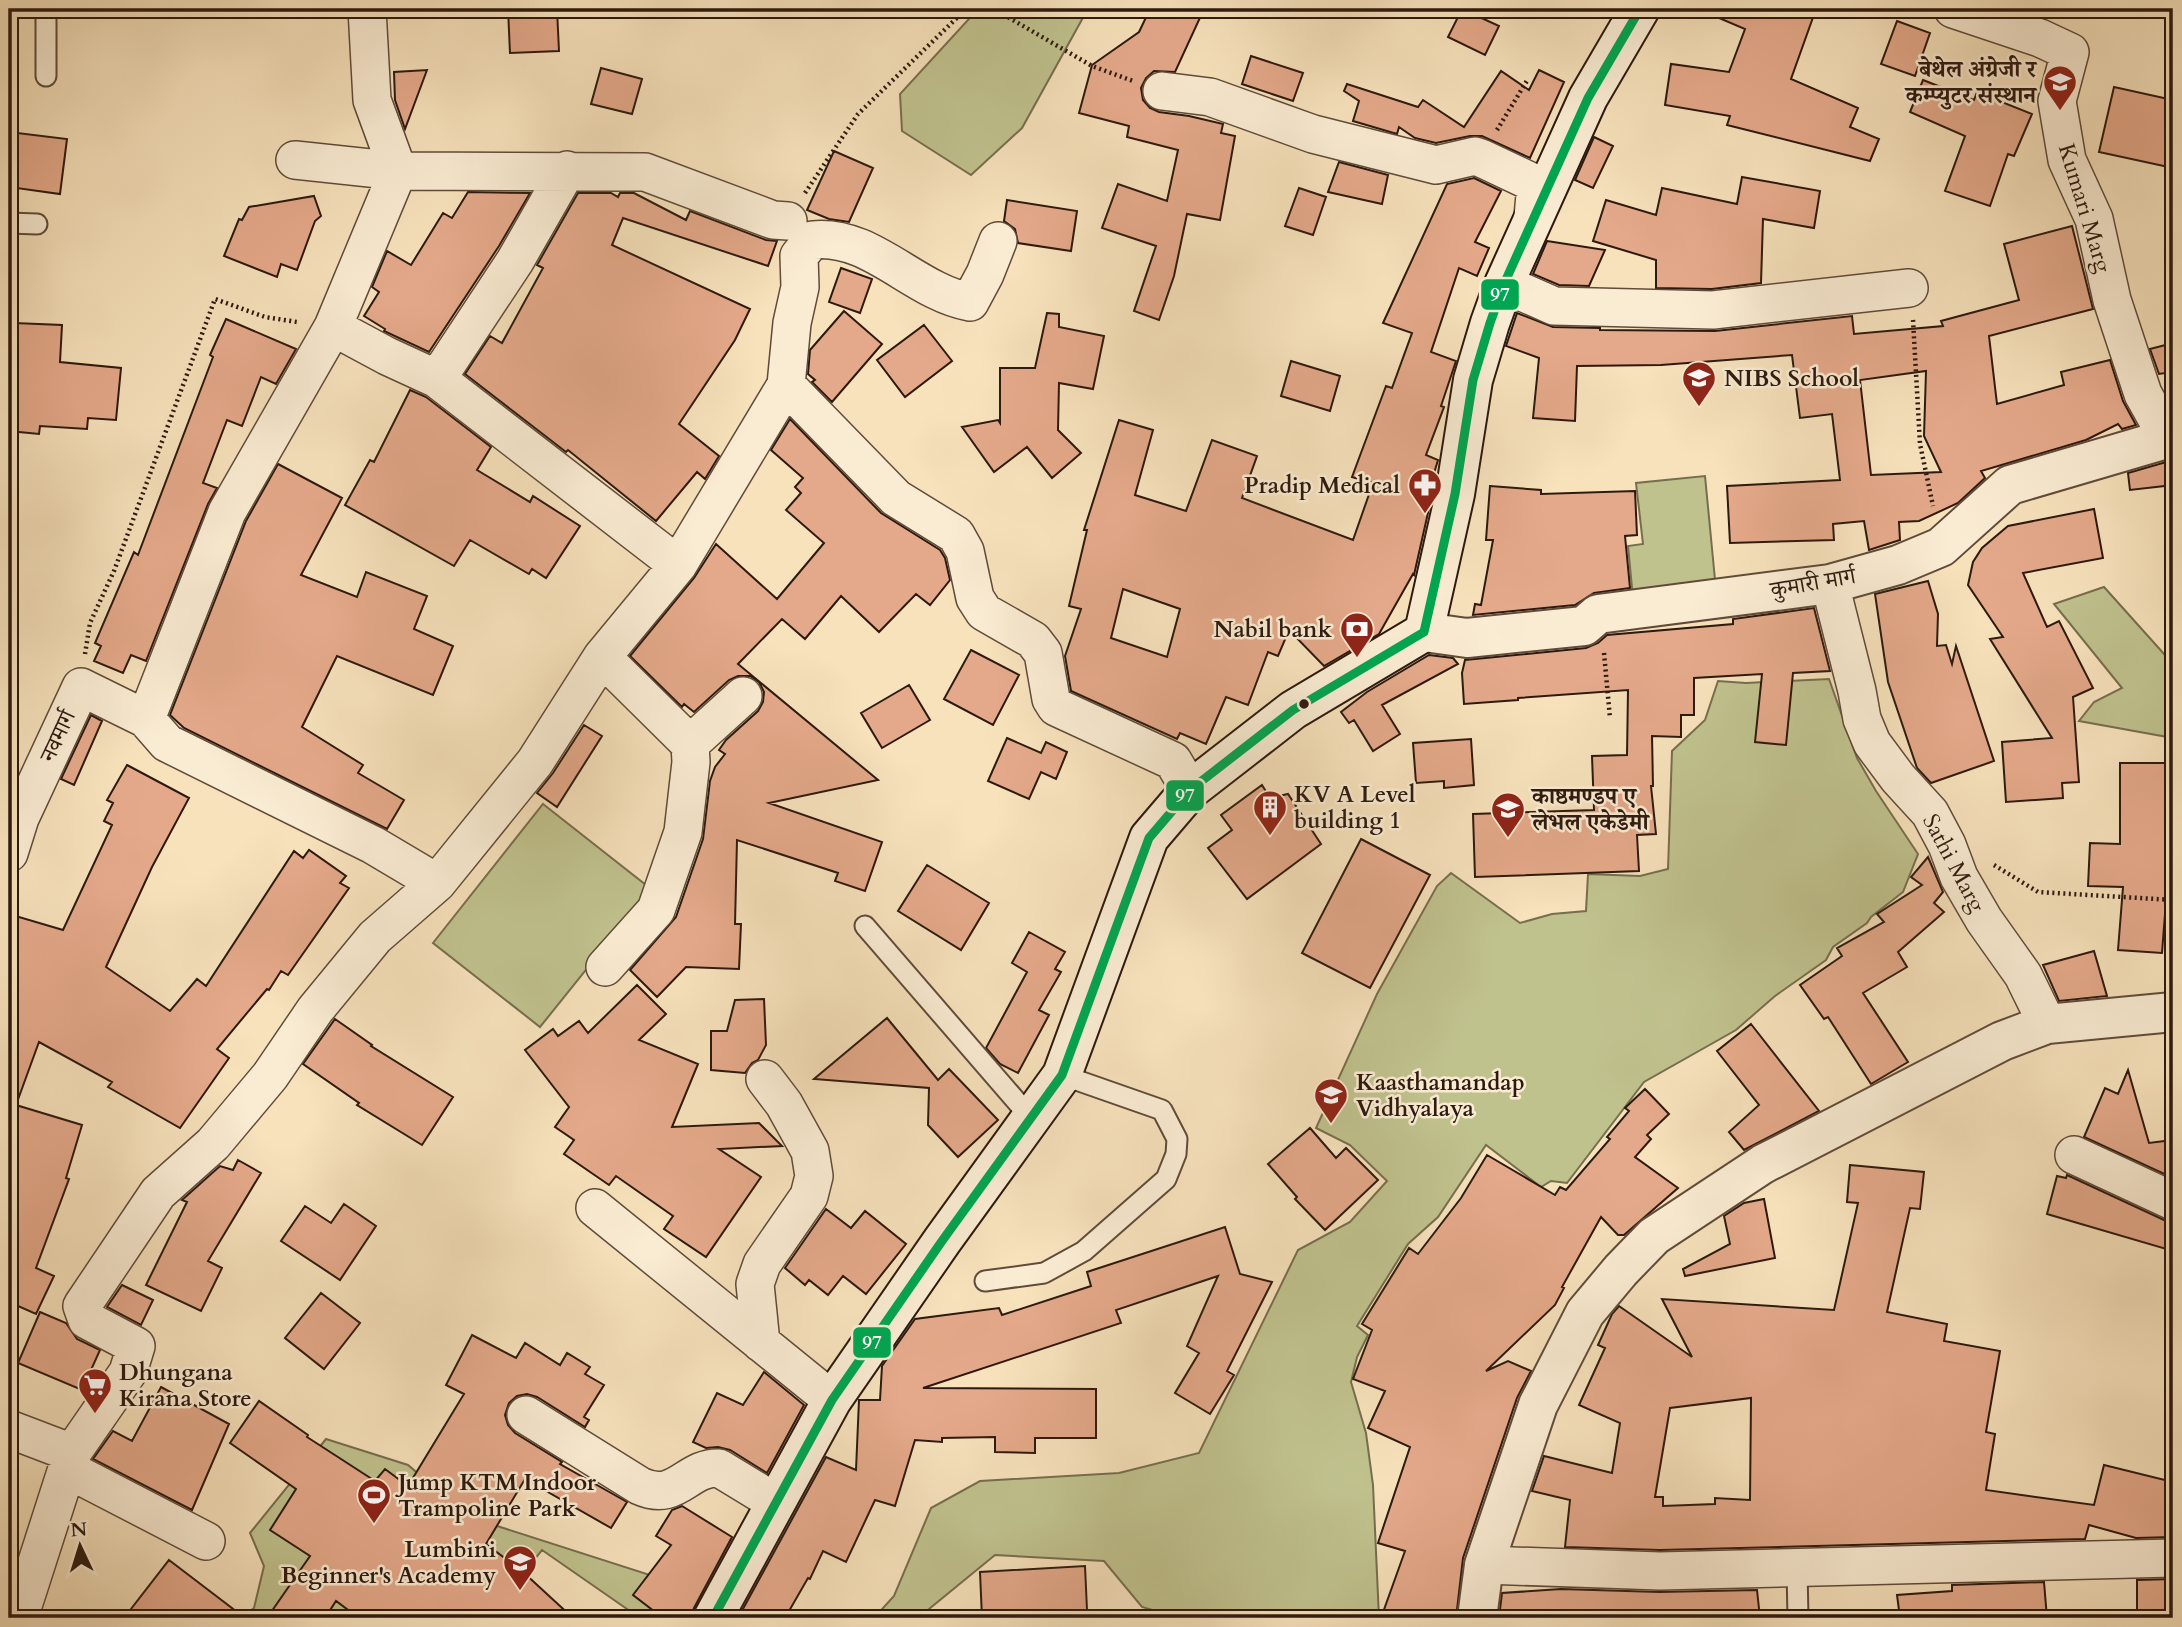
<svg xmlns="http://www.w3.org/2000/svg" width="2182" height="1627" font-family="Cardo,'Noto Serif Devanagari',serif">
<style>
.green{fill:#c0c28e;stroke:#766e4e;stroke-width:2}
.building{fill:#e4a98a;stroke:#2d190f;stroke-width:2;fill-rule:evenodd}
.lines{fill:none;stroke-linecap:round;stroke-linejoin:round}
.service-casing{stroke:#604b3a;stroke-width:23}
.minor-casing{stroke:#604b3a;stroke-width:40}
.tertiary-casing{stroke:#604b3a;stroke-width:42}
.secondary-casing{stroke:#2d190f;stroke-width:42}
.path{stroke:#2d190f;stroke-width:4.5;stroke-dasharray:2 3.5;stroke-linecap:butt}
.service{stroke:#faecd3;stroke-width:19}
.minor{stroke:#faecd3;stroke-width:37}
.tertiary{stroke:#faecd3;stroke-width:38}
.secondary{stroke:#faecd3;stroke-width:38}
.bus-1-casing{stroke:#faecd3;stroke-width:14}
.bus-1{stroke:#00a651;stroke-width:9}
.bus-dot{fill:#2d190f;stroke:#faecd3;stroke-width:2.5}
.labels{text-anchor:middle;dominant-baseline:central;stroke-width:5;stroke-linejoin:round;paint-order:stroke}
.poi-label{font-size:23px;font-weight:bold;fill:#2d190f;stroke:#faecd3;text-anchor:start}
.street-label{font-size:23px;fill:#2d190f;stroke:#faecd3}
.line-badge{stroke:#faecd3;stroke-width:2.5}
.badge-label{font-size:19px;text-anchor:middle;font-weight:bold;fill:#fff}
</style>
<rect width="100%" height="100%" fill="#f7e2bc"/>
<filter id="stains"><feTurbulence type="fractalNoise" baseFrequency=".00286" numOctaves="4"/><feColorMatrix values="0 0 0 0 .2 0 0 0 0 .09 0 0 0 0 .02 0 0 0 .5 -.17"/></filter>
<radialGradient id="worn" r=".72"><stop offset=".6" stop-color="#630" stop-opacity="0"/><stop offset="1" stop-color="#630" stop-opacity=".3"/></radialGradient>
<path class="green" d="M978,9H1092L1085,14L1022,128L971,175L902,131L900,94Z
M1705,476L1716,590L1633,598L1628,546L1643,544L1636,483Z
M2104,587L2173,664V738L2079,721L2094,702L2122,688L2054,604Z
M1829,679L1857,758L1876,791L1918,854L1903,892L1871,917L1867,923L1833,947L1826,960L1775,996L1736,1030L1644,1082L1567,1183L1551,1181L1541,1187L1486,1145L1438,1217L1408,1244L1357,1326L1368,1335L1357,1357L1351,1382L1366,1433L1373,1485L1379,1618H1180L1142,1607L1104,1561L995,1555L918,1618H874L894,1596L931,1508L980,1481L1119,1473L1199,1453L1298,1250L1350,1222L1387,1181L1350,1145L1316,1128L1377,994L1437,886L1451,873L1520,923L1552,914L1586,911L1588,874L1640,876L1668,869L1672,751L1705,720L1718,681L1746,683Z
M543,804L651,889L540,1027L433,943Z
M326,1439L408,1465L469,1517L706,1593L689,1618H640L542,1550L487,1618H241L254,1608L264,1566L250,1533Z"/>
<path class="building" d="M508,9H557L559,51L510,53Z
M1150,9H1204L1175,72L1154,71L1146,78L1141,88L1143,100L1150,108L1159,112L1189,116L1223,124L1221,133L1235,136L1220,220L1187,214L1174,276L1159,320L1134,311L1156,246L1102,228L1118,184L1167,201L1178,150L1127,137L1129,126L1079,113L1092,65L1139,32Z
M1462,9L1499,26L1485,55L1448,37Z
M1698,9H1816L1791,79L1858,108L1850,127L1879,139L1870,161L1727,125L1730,116L1665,105L1671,64L1729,72L1745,29Z
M1897,21L1930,33L1915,76L1881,64Z
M1251,56L1303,73L1293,101L1242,84Z
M601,68L642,79L632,114L591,104Z
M427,70L405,129L395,100L394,72Z
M1539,70L1564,82L1530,158L1482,136H1470L1436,143L1415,138L1399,127L1397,134L1353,121L1359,101L1344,91L1347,84L1418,107L1423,100L1464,127L1501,71L1529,90Z
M1923,80L1974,100L1977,92L2032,114L2014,156L2008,154L1990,206L1945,191L1965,136L1910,112Z
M2114,87L2173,100V168L2099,152Z
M9,132L67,139L60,194L9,187Z
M1594,137L1613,146L1593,188L1575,180Z
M834,151L873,168L849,222L829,219L807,210Z
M1339,162L1388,175L1382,204L1328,192Z
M1742,177L1820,191L1814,228L1763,219L1761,283L1712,289L1656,288V260L1593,241L1606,200L1656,215L1662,188L1737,204Z
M1474,178L1501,191L1475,242L1489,248L1477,276L1459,268L1431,352L1456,361L1441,406L1444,407L1426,455L1438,460L1428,493L1432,495L1414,575L1413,574L1379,634L1324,666L1289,630L1278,656L1268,652L1248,705L1226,697L1206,744L1180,733L1177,739L1071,691L1065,656L1081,609L1069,606L1087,530H1084L1119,420L1153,430L1135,495L1186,511L1212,440L1257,456L1242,498L1353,540L1373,483L1352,477L1386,386L1392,388L1412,333L1383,323L1447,184ZM1123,589L1180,609L1167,657L1111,638Z
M1299,188L1326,197L1313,235L1285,226Z
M468,192L530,193L499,246L429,352L384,331L385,329L364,316L379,292L372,287L387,251L411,265L443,213L452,218Z
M578,193H611L618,197L620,193H634L686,220L690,211L766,240L777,241L768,266L623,218L612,245L750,309L735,340L679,424L719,456L705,479L697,472L656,521L568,450L566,452L465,374L490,336L502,343L543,268L537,265Z
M314,196L321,216L315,221L297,270L281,264L277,277L224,256L239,219L242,220L249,207Z
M1007,200L1077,211L1071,251L1018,243L1015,229L1004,221Z
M2072,226L2093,309L1989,336L1997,404L2064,385L2061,372L2110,360L2123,401L2136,425L2122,429L2118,424L2086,440L1981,471L1985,478L1958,503L1919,521L1899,522L1900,540L1869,550L1864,521L1833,524L1834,540L1730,543L1727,486L1840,480L1832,414L1800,418L1792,355L1661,365L1577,366L1575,421L1533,418L1539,358L1506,346L1517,313L1553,327L1600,328V330L1715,331L1852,316L1854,334L1943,326L1941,321L2019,300L2004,244ZM1926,371L1924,436L1941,472L1871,475L1860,380Z
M1547,241L1605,250L1589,286L1559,285L1533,274Z
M841,268L872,279L860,313L829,302Z
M844,311L882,344L832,402L812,382L815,380L808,374L810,350Z
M1047,313L1059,314V327L1104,336L1093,389L1059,383L1058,430L1081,453L1052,478L1027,447L994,472L962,427L998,420L1000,423V368H1035Z
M226,319L296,349L276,384L261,377L242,426L227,420L203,483L217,488L208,504L146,661L131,655L123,673L94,661L101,646L95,643L134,552L138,555L213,357L210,355Z
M14,323L62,325L60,362L121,368L116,420L88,418L87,429L40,426L39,434L9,431V374Z
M924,325L952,361L905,397L877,360Z
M2173,343V372L2159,374L2150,349Z
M1291,361L1340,376L1330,411L1281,396Z
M410,390L426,397L491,447L477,470L530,502L533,496L580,526L546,578L532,569L529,574L470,540L454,566L345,505L370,460L374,462Z
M790,419L881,513L940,550L945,558L950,580L930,605L916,594L879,632L841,596L805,639L782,619L738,664L878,780L769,803L882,842L865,891L835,881L838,873L737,840L735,924H741L739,969L686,967L657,997L630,970L676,917L703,839L710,781L715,767L725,754L719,750L726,740L758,711L763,702L764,692L759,682L750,676H738L729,680L694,712L684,704L682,707L630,656L694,578L716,544L777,599L824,543L786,510L801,493L795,487L803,478L771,450Z
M2173,460V485L2130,490L2128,473Z
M278,464L342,498L301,575L357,597L366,572L427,596L414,629L453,646L433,695L337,656L302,727L363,765L358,773L404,800L387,829L184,728L170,715L246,521Z
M1490,486L1541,490V494L1635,491L1637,535L1625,536L1630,588L1594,593L1575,605L1473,615L1475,604L1481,605L1493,540H1486Z
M2094,509L2103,558L2023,573L2047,627L2059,621L2093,688L2073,697L2079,782L2062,783L2063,798L2006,802L2002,742L2052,738L1990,639L2003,637L1968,585L1973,562L1982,548L2008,526Z
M1928,581L1938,614L1937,646L1946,645L1952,664L1956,646L1994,761L1931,783L1917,768L1888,682L1875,594Z
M1814,608L1830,671L1793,673L1786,745L1755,742L1762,674L1694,678V715H1681V737L1652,736L1653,786H1651L1656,834L1637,835L1639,871L1475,877L1473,814L1594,810L1592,756L1627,755L1628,690L1518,698V700L1464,704L1462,673L1465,660L1586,648L1598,643L1607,635L1733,624V619Z
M971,650L1019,675L993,725L944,699Z
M1429,655L1453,658L1458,664L1382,705L1400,734L1373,751L1354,720L1349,723L1341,712L1367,692Z
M909,685L930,720L882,748L861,713Z
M91,715L102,721L74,785L61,779Z
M584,725L602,736L557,807L537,793L553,773Z
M1007,738L1041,753L1046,742L1067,752L1056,779L1041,772L1029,799L988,781Z
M1471,739L1474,785L1444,788V781L1416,783L1413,743Z
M2120,763H2165L2166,845L2173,846V889L2167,888L2162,953L2118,950L2123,887L2088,886L2090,843L2120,844Z
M127,765L189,798L152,867L106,967L170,1011L197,979L206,986L294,851L303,858L309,850L346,876L340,883L349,888L288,975L281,971L269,990L267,989L217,1049L229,1058L180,1128L108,1087L112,1082L39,1042L16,1105L82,1125L66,1178L69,1179L36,1268L54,1276L36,1314L9,1302V914L63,930L112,825L104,821L113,803L107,800Z
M1262,785L1270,798L1288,794L1321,844L1247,899L1208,848L1232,830L1221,815Z
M1361,839L1430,875L1370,988L1302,953Z
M1928,857L1943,892L1934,903L1944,912L1898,952L1907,967L1863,993L1908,1062L1871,1084L1828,1017L1824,1019L1800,985L1842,956L1837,948L1884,922L1877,914L1922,885L1911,877Z
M927,865L989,903L961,950L898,911Z
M1029,932L1065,952L1055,969L1061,972L1039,1010L1049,1015L1018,1073L1000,1064L986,1048L1027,972L1012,963Z
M2094,951L2107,996L2059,1001L2043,965Z
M637,985L666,1014L639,1040L698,1064L672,1127L759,1123L782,1146L719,1149L761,1177L706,1257L664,1229L673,1216L616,1176L609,1185L564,1154L574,1140L555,1127L569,1107L525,1050L553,1029L558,1036L579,1021L588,1033Z
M764,999L766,1045L758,1060L752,1063L745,1073L711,1070V1031H727L735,1000Z
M887,1018L938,1080L949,1069L998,1120L958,1157L928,1125L929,1088L814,1079Z
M335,1019L372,1045L371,1046L453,1097L422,1145L357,1105L359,1103L303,1064Z
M1751,1024L1819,1111L1744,1150L1729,1132L1759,1105L1717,1051Z
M2128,1070L2149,1143L2173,1140V1178L2084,1137L2105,1088L2118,1094Z
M1645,1089L1669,1114L1647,1135L1651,1139L1635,1157L1678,1188L1624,1235H1618L1601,1217L1562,1287L1564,1288L1555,1305L1486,1371L1508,1361L1531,1371L1517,1398L1463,1558L1456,1618H1381L1405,1551L1378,1543L1410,1447L1368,1428L1385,1391L1353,1379L1372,1330L1362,1324L1409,1248L1418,1254L1461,1198L1487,1155L1555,1195L1560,1187L1566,1190L1610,1139L1607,1137L1629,1111L1625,1108Z
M1310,1128L1336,1158L1346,1148L1378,1180L1325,1230L1295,1199L1297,1197L1268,1164Z
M238,1160L261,1173L208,1261L222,1268L201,1311L146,1285L187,1202L182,1200L220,1166L233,1170Z
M1850,1165L1924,1172L1920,1209L1910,1208L1887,1312L1947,1324L1944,1341L2000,1351L1986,1432L1995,1434L1986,1490L2094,1505L2104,1465L2173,1482V1537L2136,1538L2089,1525L2085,1539L1660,1550L1565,1547L1570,1500L1532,1491L1544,1456L1612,1473L1620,1423L1579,1405L1605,1348L1598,1345L1612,1314L1619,1306L1692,1357L1662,1299L1834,1310L1858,1203L1847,1202ZM1751,1398L1750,1500L1715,1498V1504L1663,1506V1497H1655L1670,1408Z
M2067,1175L2164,1220L2173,1222V1251L2047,1214L2057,1176L2066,1178Z
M1764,1199L1775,1258L1685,1276L1683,1269L1730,1244L1724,1216L1744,1203Z
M344,1204L376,1226L340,1280L281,1241L305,1206L331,1223Z
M826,1209L851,1228L865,1211L906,1244L866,1294L843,1276L828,1295L809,1280L805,1285L785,1268Z
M1225,1227L1240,1274L1272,1282L1227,1371L1234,1375L1210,1414L1175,1393L1199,1353L1187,1346L1218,1276L1116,1310L1121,1323L923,1388L1096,1389V1438H1035V1453L995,1452V1437L942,1438V1442L915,1440L895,1506L875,1500L846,1562L823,1551L810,1579L808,1578L785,1618H738L826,1457L856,1470L859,1400H880L882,1366L915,1319L999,1308L1002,1315L1091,1286L1087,1272Z
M122,1285L153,1300L141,1325L107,1307Z
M321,1293L360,1323L324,1369L285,1338Z
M40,1312L66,1323L77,1339L100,1350L82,1390L18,1363Z
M472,1335L516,1358L525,1343L560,1365L567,1353L590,1367L585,1374L604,1385L584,1417L589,1420L585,1427L537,1397L527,1394L517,1396L509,1403L505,1415L508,1425L515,1433L562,1462L560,1464L627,1502L611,1528L525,1479L486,1544L522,1571L573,1618H359L336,1601L325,1618H267L310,1556L270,1530L296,1489L230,1443L259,1401L308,1435L307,1437L375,1481L385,1469L408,1486L464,1394L446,1385Z
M764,1372L804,1405L767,1473L730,1450L718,1447L706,1448L693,1442L717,1393L743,1405Z
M161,1387L229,1424L192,1510L93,1459L113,1431L132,1441Z
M682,1506L732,1537L694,1608L691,1618H663L633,1595L671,1545L656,1536L672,1510Z
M169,1560L245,1618H124Z
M1085,1566L1087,1610L982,1618L980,1572Z
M2173,1579V1618H2137V1580Z
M2044,1582L2047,1618H1900L1897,1595L1952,1591V1585Z
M1561,1589L1659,1592L1757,1590L1760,1618H1499L1502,1593Z"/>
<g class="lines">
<g class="service-casing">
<path id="service" d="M46,76V9
M9,223L37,224
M865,926L1031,1118
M985,1281L1044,1273L1084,1251L1166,1179L1176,1154L1177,1139L1162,1110L1062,1075
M1797,1569L1798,1618"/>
</g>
<g class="minor-casing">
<path id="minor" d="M367,9L372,100L398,171L333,327L227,512L146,719L167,743L373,845L437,883
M1953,9L2040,38L2070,52L2057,101L2067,160L2094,219L2112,300L2143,394L2167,437
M1162,91L1210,97L1313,134L1436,165L1475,156L1481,158L1536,184L1533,217
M295,160L398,171L645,172L773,220L788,221
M1504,284L1554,306L1713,310L1909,288
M333,327L387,356L437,379L678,565
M437,379L515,261L567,170
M786,385L896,498L956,535L965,551L975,598L984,612L1033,640L1043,653L1051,699L1056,707L1173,761L1190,790
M1830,584L1857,691L1862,719L1872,743L1898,778L1930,813L1947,845L1959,877L1984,920L2023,975L2047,1024
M602,657L690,744L691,762L683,832L656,910L605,967
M690,744L743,696
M9,853L20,818L81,687L146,719
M2074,1155L2173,1201
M595,1208L832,1400
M761,1343L755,1284L762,1264L809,1196L814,1176L810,1151L784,1104L765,1079
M526,1415L640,1486C677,1503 686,1467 719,1468L775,1502
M9,1429L72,1453
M67,1469L206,1541
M1484,1565L1660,1571L2173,1558
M19,1618L72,1453L128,1372L136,1346L87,1320L82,1306L158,1193L213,1144L270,1076L315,1010L375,937L437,883L535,762L602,657L678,565L786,385L792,323L800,287L799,256L812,240C871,233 914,292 970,302L985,274L998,241"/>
</g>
<g class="tertiary-casing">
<path id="tertiary" d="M1424,632L1467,638L1584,626L1598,614L1830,584L1898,565L1941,547L2010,485L2173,437
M1477,1618L1484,1565L1538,1405L1585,1313L1621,1270L1654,1236L1763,1164L2002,1041L2047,1024L2173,1012"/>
</g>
<g class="secondary-casing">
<path id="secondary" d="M713,1618L832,1400L942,1241L1062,1075L1149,838L1190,790L1293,710L1424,632L1455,494L1473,380L1490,323L1504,284L1588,98L1640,9"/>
</g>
<path class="path" d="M994,9L1092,66L1133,81
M1497,130L1528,79
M805,193L858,114L966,9
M1913,320L1920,444L1933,506
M9,493L17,499L9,520
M1604,653L1610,718
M85,654L90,623L114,571L215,299L265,317L297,322
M1994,865L2038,892L2173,900"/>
<use href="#service" class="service"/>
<use href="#minor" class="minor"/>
<use href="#tertiary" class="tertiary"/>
<use href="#secondary" class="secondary"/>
<g class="bus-1-casing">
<path id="bus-1" d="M713,1618L832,1400L942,1241L1062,1075L1149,838L1190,790L1293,710L1424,632L1455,494L1473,380L1490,323L1504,284L1588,98L1640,9"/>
</g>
<use href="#bus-1" class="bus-1"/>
</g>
<defs>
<g id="school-pin" transform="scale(1.75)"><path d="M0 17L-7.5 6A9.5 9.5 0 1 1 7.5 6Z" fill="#8f2418" stroke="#faecd3"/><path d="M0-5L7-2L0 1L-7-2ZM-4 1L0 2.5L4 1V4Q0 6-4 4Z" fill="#fff"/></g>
<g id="pharmacy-pin" transform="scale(1.75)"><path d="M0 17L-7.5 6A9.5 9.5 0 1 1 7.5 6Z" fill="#8f2418" stroke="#faecd3"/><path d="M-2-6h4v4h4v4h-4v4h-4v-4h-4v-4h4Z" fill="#fff"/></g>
<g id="bank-pin" transform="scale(1.75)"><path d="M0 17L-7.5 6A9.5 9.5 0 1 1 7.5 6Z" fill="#8f2418" stroke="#faecd3"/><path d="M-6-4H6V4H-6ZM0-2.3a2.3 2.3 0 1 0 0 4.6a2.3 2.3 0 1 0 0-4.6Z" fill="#fff"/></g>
<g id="building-pin" transform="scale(1.75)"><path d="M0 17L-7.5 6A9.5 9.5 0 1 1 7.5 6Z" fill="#8f2418" stroke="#faecd3"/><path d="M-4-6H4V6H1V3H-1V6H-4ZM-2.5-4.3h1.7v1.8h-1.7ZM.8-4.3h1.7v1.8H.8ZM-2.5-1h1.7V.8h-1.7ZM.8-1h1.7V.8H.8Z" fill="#fff"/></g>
<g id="supermarket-pin" transform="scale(1.75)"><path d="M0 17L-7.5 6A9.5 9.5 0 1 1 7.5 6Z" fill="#8f2418" stroke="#faecd3"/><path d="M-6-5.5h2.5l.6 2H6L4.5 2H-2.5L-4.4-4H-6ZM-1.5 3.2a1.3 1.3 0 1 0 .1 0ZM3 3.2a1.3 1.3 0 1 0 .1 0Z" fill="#fff"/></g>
<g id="stadium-pin" transform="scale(1.75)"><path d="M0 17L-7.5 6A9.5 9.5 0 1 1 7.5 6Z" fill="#8f2418" stroke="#faecd3"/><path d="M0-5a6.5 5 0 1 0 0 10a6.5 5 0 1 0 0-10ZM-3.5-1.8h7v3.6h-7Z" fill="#fff"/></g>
</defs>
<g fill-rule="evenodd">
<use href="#school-pin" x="2060" y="82"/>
<use href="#school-pin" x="1699" y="378"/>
<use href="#pharmacy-pin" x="1425" y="485"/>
<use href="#bank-pin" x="1357" y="629"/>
<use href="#building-pin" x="1270" y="807"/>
<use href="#school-pin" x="1508" y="809"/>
<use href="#school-pin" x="1331" y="1095"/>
<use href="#supermarket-pin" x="95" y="1385"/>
<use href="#stadium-pin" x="374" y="1495"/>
<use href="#school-pin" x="520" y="1562"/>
</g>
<circle class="bus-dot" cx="1304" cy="704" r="6"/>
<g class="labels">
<g class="poi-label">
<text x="2036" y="69" text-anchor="end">बेथेल अंग्रेजी र<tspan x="2036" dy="26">कम्प्युटर संस्थान</tspan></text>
<text x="1724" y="378">NIBS School</text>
<text x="1400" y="485" text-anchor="end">Pradip Medical</text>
<text x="1332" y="629" text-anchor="end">Nabil bank</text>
<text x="1294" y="794">KV A Level<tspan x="1294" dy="26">building 1</tspan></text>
<text x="1532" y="796">काष्ठमण्डप ए<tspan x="1532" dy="26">लेभल एकेडेमी</tspan></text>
<text x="1356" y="1082">Kaasthamandap<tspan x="1356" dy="26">Vidhyalaya</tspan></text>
<text x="119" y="1372">Dhungana<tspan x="119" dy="26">Kirana Store</tspan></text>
<text x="398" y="1482">Jump KTM Indoor<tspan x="398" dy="26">Trampoline Park</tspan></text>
<text x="496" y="1549" text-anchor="end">Lumbini<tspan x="496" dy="26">Beginner's Academy</tspan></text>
</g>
<g class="street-label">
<text transform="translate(2085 208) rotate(73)">Kumari Marg</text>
<text transform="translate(1813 583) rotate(-10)">कुमारी मार्ग</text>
<text transform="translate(58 736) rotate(-65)">नवमार्ग</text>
<text transform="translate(1954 863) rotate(62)">Sathi Marg</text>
</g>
</g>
<g class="line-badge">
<rect x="1480" y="278" width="40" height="33" rx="7" fill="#00a651"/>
<rect x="1165" y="779" width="40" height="33" rx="7" fill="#00a651"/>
<rect x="852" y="1326" width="40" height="33" rx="7" fill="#00a651"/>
</g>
<g class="badge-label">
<text x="1500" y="301">97</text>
<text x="1185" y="802">97</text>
<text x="872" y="1349">97</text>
</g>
<rect width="2182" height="1627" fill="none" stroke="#f7e2bc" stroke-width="35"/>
<rect x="10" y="10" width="2161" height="1606" fill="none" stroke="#2d190f" stroke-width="3.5"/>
<rect x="18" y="18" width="2147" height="1592" fill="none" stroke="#2d190f" stroke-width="2"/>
<g transform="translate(80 1546) rotate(356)" stroke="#faecd3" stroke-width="5" paint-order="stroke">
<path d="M0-5L12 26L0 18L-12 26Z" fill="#2d190f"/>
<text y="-10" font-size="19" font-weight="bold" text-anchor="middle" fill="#2d190f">N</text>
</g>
<rect width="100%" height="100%" filter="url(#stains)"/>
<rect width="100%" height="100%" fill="url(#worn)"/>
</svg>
